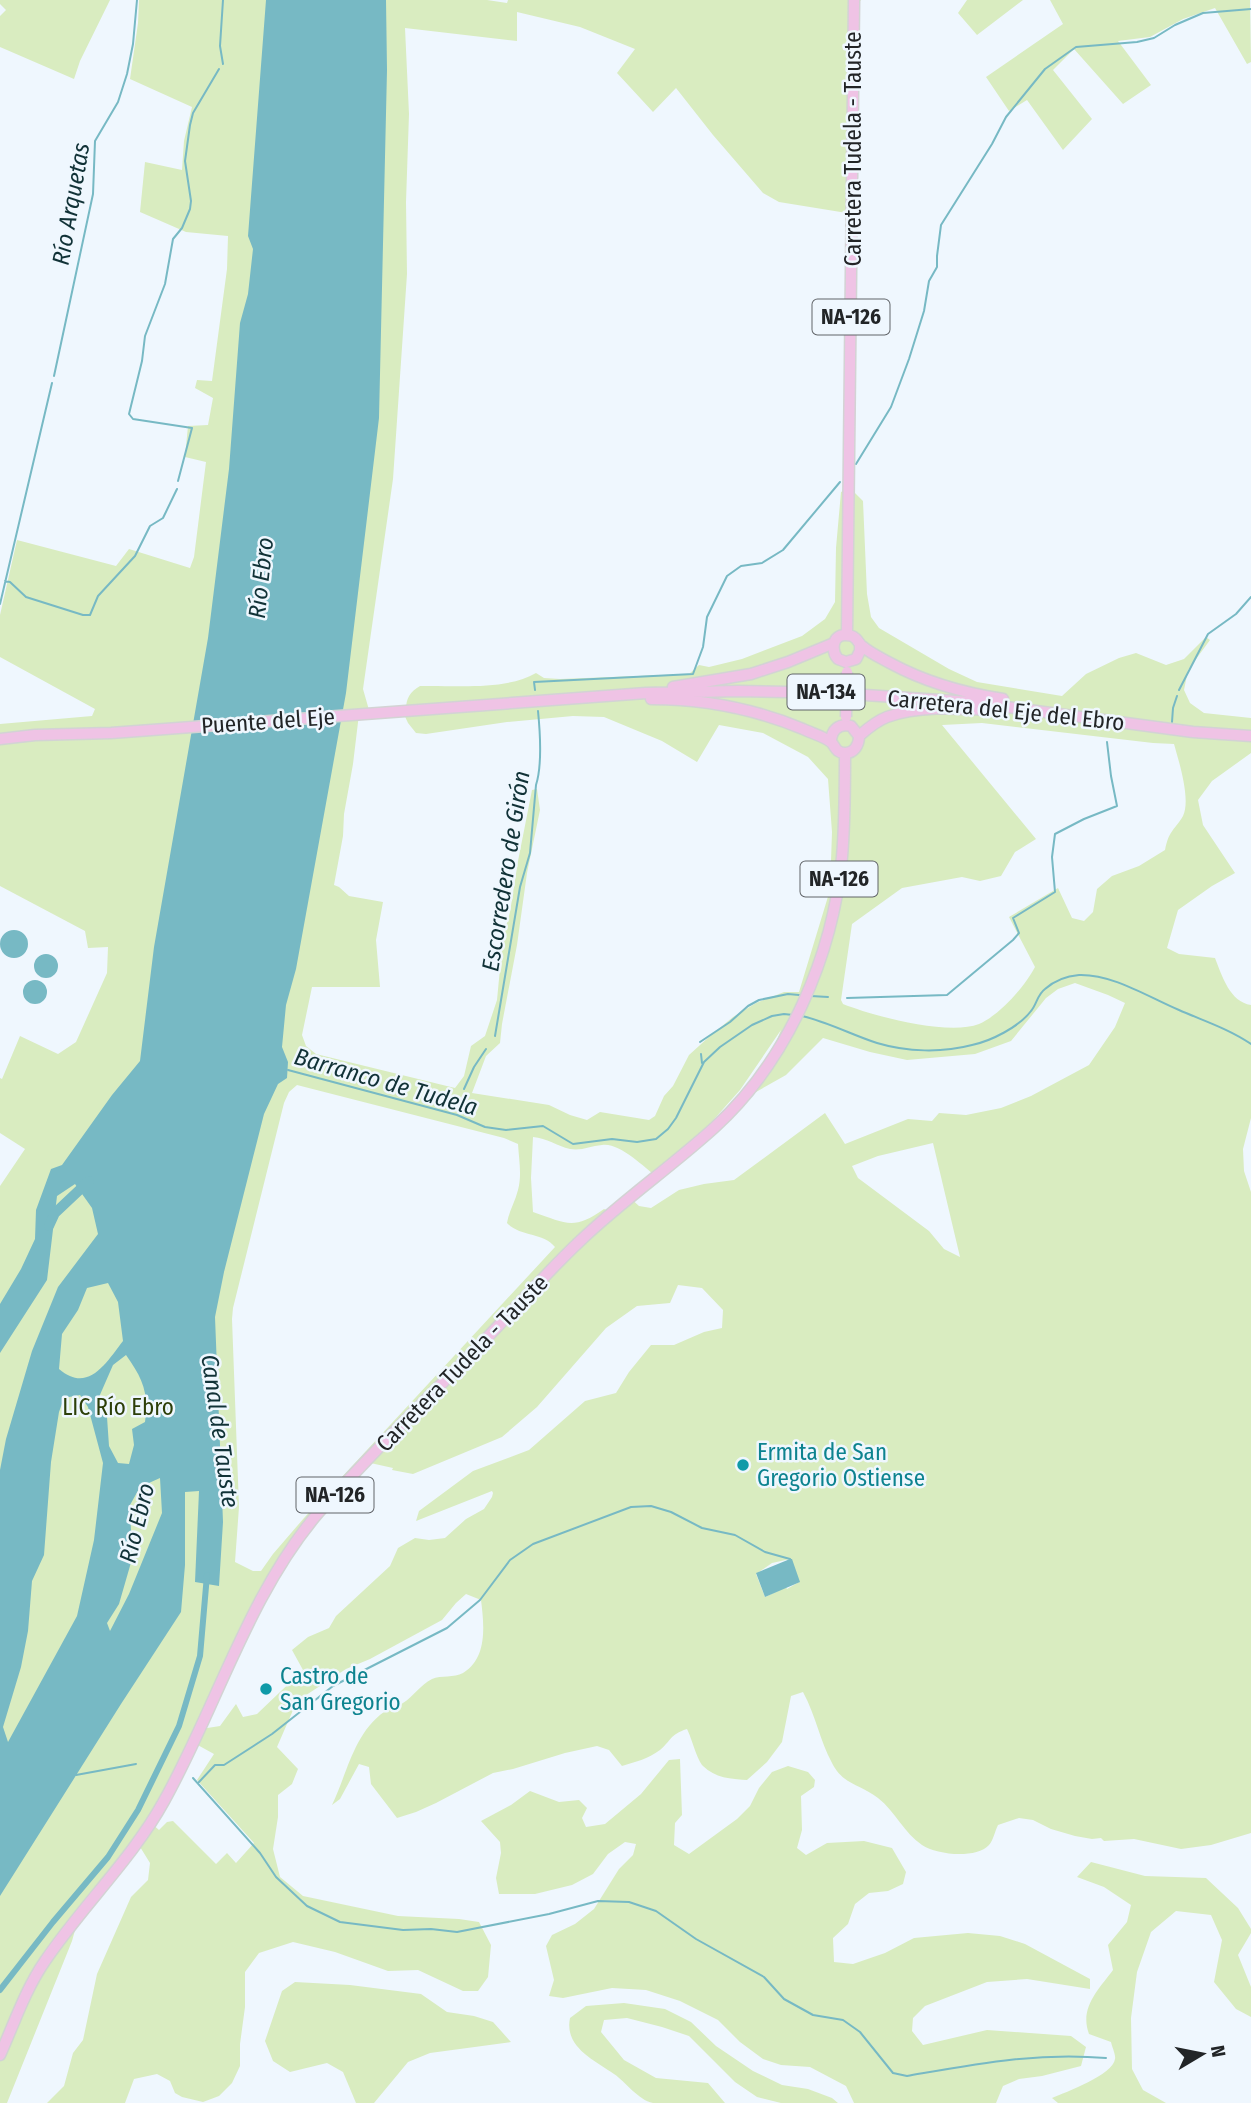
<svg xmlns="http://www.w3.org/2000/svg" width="1251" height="2103" font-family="'Fira Sans Condensed',sans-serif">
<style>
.green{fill:#d9ecc0;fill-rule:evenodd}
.water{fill:#77b9c4;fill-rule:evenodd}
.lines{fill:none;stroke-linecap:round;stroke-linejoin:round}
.stream{stroke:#77b9c4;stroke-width:2}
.canal{stroke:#77b9c4;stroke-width:6}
.river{stroke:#77b9c4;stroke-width:10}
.major-casing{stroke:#d3d3d4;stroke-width:13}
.major{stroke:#efc3e5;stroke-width:10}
.major-bridge-casing{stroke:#d3d3d4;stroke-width:13;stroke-linecap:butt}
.major-bridge{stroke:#efc3e5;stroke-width:10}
.culture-dot{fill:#0f9aa8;stroke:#eff7fe;stroke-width:2.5}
.labels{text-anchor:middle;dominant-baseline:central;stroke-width:5;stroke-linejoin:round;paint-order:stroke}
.shield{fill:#eff7fe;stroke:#606468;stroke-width:2}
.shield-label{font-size:21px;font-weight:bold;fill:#222527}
.street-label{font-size:23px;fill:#222527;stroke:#eff7fe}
.park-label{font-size:23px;fill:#2d3f09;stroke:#eff7fe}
.culture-label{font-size:23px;fill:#0d838f;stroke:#eff7fe;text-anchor:start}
.water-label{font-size:24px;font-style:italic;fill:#113237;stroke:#eff7fe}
</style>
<rect width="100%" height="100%" fill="#eff7fe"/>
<path class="green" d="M0,0H110L80,61L74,79L0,47V16L6,10L0,4Z
M139,0H487L507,3L508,0H861L854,8L853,214L779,202L763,193L713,135L676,88L653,112L617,73L635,49L580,27L517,12V41L405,28L409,114L406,202L407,274L393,479L363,689L369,710L359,714L353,764L344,814L343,836L334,885L339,887L349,896L383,902L376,940L380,987H312L302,1035L306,1046L316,1054L455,1088L464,1076L471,1046L485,1036L497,1000L503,937L510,912L518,861L532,790L537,789L540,810L527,873L517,945L502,1024L500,1043L486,1056L472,1093L549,1105L570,1115L587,1120L600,1112L649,1120L655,1116L664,1096L673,1086L689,1055L710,1036L733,1017L756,1003L784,992H799L830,890L832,832L828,779L808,757L763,733L719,725L697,762L662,741L604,717L573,716L507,722L426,734L416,733L408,723L402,710H406C406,698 410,692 420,686C455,685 505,691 536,673L544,678L560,679L689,674L699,665L709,667L742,659L802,636L825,619L835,602L836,548L841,492L850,488L863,501L867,594L871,617L879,628L949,669L977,682L1062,696L1086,674L1119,658L1136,653L1166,665L1184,659L1206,637L1210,640L1188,670L1184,690L1190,703L1204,713L1251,718V753L1212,781L1198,800L1203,825L1235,873L1212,886L1178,910L1167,948L1179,954L1215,958C1222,976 1230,1002 1251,1005V1118L1243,1149L1244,1171L1251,1192V1833L1211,1845L1181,1849L1134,1839L1104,1841L1101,1838L1092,1839L1075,1836L1051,1829L1033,1820L1019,1818L998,1825C995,1831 993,1841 989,1845C976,1859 937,1855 922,1845C904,1833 895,1811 878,1798C860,1784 843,1785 832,1763C820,1741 816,1716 803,1692L791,1696L782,1742L767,1762L747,1780C731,1779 715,1778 703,1766C697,1760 692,1739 687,1729C669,1735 672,1740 660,1750C648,1759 635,1762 622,1766L609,1750L597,1746L565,1753L513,1769L493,1773L436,1803L416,1812L397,1818L371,1784L369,1767L359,1764L340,1799L332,1805C347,1774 354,1733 384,1712C389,1708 397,1707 403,1703C413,1697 420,1685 432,1679C441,1675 454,1678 463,1673C488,1658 484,1624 481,1600L466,1594L456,1603L442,1620L370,1659L346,1669L297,1701L277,1747L298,1769L292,1784L278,1795V1817L273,1849L280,1877L303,1896L398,1916L459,1919L479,1922L491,1945L488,1977L478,1991H463L418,1970L388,1971L335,1952L293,1942L259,1953L245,1972V2007L240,2044V2066L232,2083L219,2096L203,2102L182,2097L175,2093L170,2081L157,2074L134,2079L125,2103H47L64,2086L73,2053L83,2040L97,1974L131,1897L148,1880L150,1863L137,1842L79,1916L72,1941L7,2103H0V1186L25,1149L0,1133V1078L2,1079L20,1036L58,1054L76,1042L107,973L108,947L88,948L85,931L0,886V724L92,716L95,709L0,657V615L17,540L116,566L129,549L190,568L194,557L206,462L185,457L188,426L208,425L213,398L195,388L197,380L212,381L227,269L228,236L186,232L140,212L145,162L182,170L184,141L192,107L130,79L138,23ZM982,723L1153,743L1174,744C1179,762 1191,799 1183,816C1174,831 1169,830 1165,850L1139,866L1112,876L1097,889L1093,912L1084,921L1072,918L1058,888L1009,917L1035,967C1025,986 1000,1015 979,1024C948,1036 873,1016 843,1004L841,1000L852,924L902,888L962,877L980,881L1001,876L1015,852L1036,839L942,725ZM1075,983L1108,995L1125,1003L1115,1027L1089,1065L1031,1096L1001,1108L966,1115L939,1113L932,1121L908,1119L845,1144L825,1113L734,1180L704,1184L679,1190L651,1208L639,1206L628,1196L611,1212L604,1209C573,1231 566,1223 533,1212L531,1178L533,1137C547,1138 557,1146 570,1149C582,1151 590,1146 602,1145C619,1142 644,1167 657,1177L684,1153L740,1090L781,1030L772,1052L747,1087L756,1092L786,1075L823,1038L870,1052L907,1060L975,1054L1011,1041L1046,998L1058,989ZM297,1085L504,1138L518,1144C519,1160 522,1175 518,1190C515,1202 509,1211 507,1223C520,1237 543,1232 555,1247L304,1518L273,1554L261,1571H253L235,1562L239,1507L232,1319L233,1308L284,1103L289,1092ZM933,1143L960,1257L944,1249L929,1231L858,1178L852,1166L878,1156ZM678,1285L702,1288L723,1310L722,1328L704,1332L674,1345H651L629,1372L616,1393L585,1401L529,1450L473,1471L419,1511L416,1521L492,1491L493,1493L492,1497L484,1509L466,1519L445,1538L429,1540L415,1538L398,1548L390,1566L336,1616L329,1628L308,1637L292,1650L303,1670L257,1714L243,1717L236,1704L220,1726L201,1729L274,1575L341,1490L366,1462L393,1468L392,1470L413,1474L502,1437L537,1407L606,1328L637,1306L670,1303ZM790,1559L799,1582L787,1589L786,1587L765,1597L756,1574L772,1563ZM194,1743L214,1754L197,1780L254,1843L236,1863L227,1853L216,1864L173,1821L167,1822L159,1830L151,1823Z
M967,0H1023L977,35L958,13Z
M1050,0H1250L1251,62L1247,64L1215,8L1183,19L1150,37L1118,41L1151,85L1123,104L1074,49L1053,70L1092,119L1063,150L1027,100L1009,111L986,77L1063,24Z
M680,1759L682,1815L675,1823L674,1845L689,1854L737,1819L750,1806L759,1788L772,1772L788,1766L808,1772L815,1780L814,1787L801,1796L802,1830L797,1848L806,1855L827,1843L864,1841L892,1848L906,1872L903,1884L888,1891L869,1893L855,1904L848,1924L833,1938L834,1962L853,1964L885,1953L914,1938L968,1933L1000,1936L1025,1944L1090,1979V1989L1027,1979L987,1982L925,2006L913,2018L912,2031L923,2045L987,2030L1071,2036L1086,2047L1081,2066L1042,2076L1019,2079L1003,2086L996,2103H854L846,2086L810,2067L781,2065L763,2059L740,2042L718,2020L680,2001L646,1990L612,1988L563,1998L549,1996L554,1980L546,1946L552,1935L575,1924L594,1909L619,1869L633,1855L636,1844L625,1842L608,1854L593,1874L572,1885L535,1894H499L496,1878L501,1853L500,1842L481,1821L511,1805L530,1791L559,1802L579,1800L587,1808L582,1818L586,1827L605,1824L641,1794L669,1760Z
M1091,1862L1145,1876L1206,1878L1238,1908L1251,1929V1933L1238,1955L1251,1987V2017L1236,2009L1214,1982L1222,1940L1211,1915L1176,1911L1151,1932L1137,1972L1131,2018L1132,2069L1143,2090L1166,2103H1058L1052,2098C1066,2092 1113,2075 1115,2059C1116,2055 1112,2047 1111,2042L1089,2034C1079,2008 1099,1989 1113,1970L1108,1945L1127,1922L1131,1905L1104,1887L1077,1877Z
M295,1982L350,1985L421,1994L447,2012L474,2016L493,2022L511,2042L430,2053L408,2062L374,2103H356L343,2072L327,2063L290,2072L273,2061L265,2041L282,1991Z
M624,2003L665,2009L691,2022L716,2046L753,2071L782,2085L808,2089L832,2098L838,2103H781L757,2097L735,2082L689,2036L662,2027L627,2018L604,2020L601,2032L624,2060L656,2078L708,2083L725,2103C703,2103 673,2103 653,2103C638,2100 626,2082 614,2074C594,2060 564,2047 570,2018L586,2006Z"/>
<path class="water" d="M266,0H386L387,70L379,418L346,693L296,969L286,1005L282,1047L288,1062L287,1078L278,1084L264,1114L224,1272L215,1317L223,1522L219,1586L195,1582L199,1491L185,1492V1565L181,1612L121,1704L0,1896V1470L6,1439L32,1351L58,1287L98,1234L92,1208L75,1184L57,1196L47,1280L0,1353V1304L21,1269L35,1239L36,1210L51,1169L62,1165L112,1095L140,1061L154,947L208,638L229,469L240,323L248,294L253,249L248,236ZM108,1283L118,1302L123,1341C106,1363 88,1394 59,1369L62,1334L78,1310L87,1288ZM126,1355C143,1379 149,1393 145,1422L132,1429L134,1445L129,1464L118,1463L109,1446L107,1417L99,1397L113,1365ZM80,1395L88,1407L103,1463L94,1540L77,1616L8,1742L3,1727L21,1667L28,1631L32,1581L44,1555L51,1462L59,1412L64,1398ZM160,1478L162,1513L129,1594L110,1631L107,1623L119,1604L132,1559L130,1505L140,1487Z
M0 944a14 14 0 1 1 28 0a14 14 0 1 1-28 0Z
M34 966a12 12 0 1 1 24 0a12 12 0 1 1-24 0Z
M23 992a12 12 0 1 1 24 0a12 12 0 1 1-24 0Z
M790,1559H792L800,1582L765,1597L756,1573Z"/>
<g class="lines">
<path class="stream" d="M223,64L220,46L223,0
M54,376L93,194L95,141L118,102L127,74L133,44L137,0
M856,464L891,407L909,359L924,311L929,281L937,267V256L941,225L992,144L1006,117L1045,69L1076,47L1137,42L1154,38L1175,25L1203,13L1251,9
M178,481L192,428L133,419L129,414L142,361L145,336L165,284L173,239L182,228L190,209L191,201L185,161L190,125L193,113L219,69
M5,581L10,582L26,597L83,615H90L98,596L135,556L150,526L163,518L177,489
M0,604L52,383
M535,690L534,682L693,674L703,647L707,617L727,576L741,566L762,563L783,550L840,482
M1179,690L1208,634L1236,614L1251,597
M1172,722L1173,708L1177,696
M811,996L828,997
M847,998L947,995L1013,940L1019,933L1013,918L1055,892L1052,857L1055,834L1084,819L1117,806L1111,776L1107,742
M802,1016C828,1022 852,1035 877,1043C907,1052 942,1053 972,1045C991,1041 1019,1027 1031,1011C1037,1004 1037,995 1045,989C1054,981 1067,976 1079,975C1113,974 1148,997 1179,1010C1204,1021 1229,1029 1251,1044
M495,1036L520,887L530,853L536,785C542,766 540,731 538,711
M700,1042L730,1022L748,1006L759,1000L788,994L799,995
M701,1054L702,1063
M288,1070L457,1115L485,1127L506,1130L543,1126L573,1144L612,1139L637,1142L656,1139L668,1129L676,1118L704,1062L720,1047L752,1025L772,1016L784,1014L793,1015
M464,1089L474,1067L486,1049
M76,1775L136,1764
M193,1778L260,1853L276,1877L307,1906L340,1922L403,1930L431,1929L457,1932L549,1914L598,1901L629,1902L656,1911L696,1939L764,1977L784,1999L813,2015L843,2020L860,2032L893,2073L907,2076C976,2064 1036,2052 1106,2058
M199,1782L215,1765H224L272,1734L333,1686L447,1628L480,1600L510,1560L533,1544L631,1507L651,1506L671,1512L702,1528L735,1535L765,1552L790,1559"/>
<path class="canal" d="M0,1990L53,1922L108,1857L138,1810L179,1726L200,1656L207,1575"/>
<path class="river" d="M49,1226L55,1213L89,1181"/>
<g class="major-casing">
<path id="major" d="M847,634L854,0
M860,645V651L856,659L846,662L838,659C831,651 832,635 845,635C848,635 853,636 855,638C857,639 860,645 862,646C870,653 881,658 890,663C925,682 964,693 1003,699
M673,687L751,674L788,662L834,643
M651,699C703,699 755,709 803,729C811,733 826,737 832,743C836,748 836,752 844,753C854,754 859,745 859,736L851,726C839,723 831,730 831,742
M859,736C867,729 876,721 887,717C917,706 955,708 987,710
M0,739L35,735L111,733L646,693L738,691L835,693L970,702L1193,732L1251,736
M0,2055C14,2024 25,1990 45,1961C82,1906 132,1859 164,1801C216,1708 249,1593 319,1512C370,1454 426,1400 480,1345C514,1310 545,1274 580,1241C623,1200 671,1167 715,1127C788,1060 833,956 842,857C845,823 845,788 845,753"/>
</g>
<use href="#major" class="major"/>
<g class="major-bridge-casing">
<path id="major-bridge" d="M846,717L847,672"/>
</g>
<use href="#major-bridge" class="major-bridge"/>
</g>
<g class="culture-dot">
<circle cx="743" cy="1465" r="7"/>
<circle cx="266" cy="1689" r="7"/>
</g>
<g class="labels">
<g class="shield">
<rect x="812.5" y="299.5" width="77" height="35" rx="5"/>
<rect x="787.5" y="674.5" width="77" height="35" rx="5"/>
<rect x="800.5" y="861.5" width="77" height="35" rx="5"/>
<rect x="296.5" y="1477.5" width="77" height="35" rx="5"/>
</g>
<g class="shield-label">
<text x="851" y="317">NA-126</text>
<text x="826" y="692">NA-134</text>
<text x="839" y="879">NA-126</text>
<text x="335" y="1495">NA-126</text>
</g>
<g class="street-label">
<text transform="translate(853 149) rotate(-90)">Carretera Tudela - Tauste</text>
<text transform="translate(1006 710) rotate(6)">Carretera del Eje del Ebro</text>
<text transform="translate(268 721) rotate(-4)">Puente del Eje</text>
<text transform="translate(462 1363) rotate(-46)">Carretera Tudela - Tauste</text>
</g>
<g class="park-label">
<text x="118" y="1407">LIC Río Ebro</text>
</g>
<g class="culture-label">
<text x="757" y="1452">Ermita de San<tspan x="757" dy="26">Gregorio Ostiense</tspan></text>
<text x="280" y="1676">Castro de<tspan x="280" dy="26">San Gregorio</tspan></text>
</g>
<g class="water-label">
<text transform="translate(71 204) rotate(-80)">Río Arquetas</text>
<text transform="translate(261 578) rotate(-84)">Río Ebro</text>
<text transform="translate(506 871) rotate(-81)">Escorredero de Girón</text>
<text transform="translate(386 1082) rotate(16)">Barranco de Tudela</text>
<text transform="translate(220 1431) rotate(82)">Canal de Tauste</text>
<text transform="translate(137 1523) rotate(-76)">Río Ebro</text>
</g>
</g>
<g transform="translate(1202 2054) rotate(80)" stroke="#eff7fe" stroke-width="5" paint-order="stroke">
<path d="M0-5L12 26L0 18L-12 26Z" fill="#222527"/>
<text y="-10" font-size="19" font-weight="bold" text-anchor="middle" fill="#222527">N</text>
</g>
</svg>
